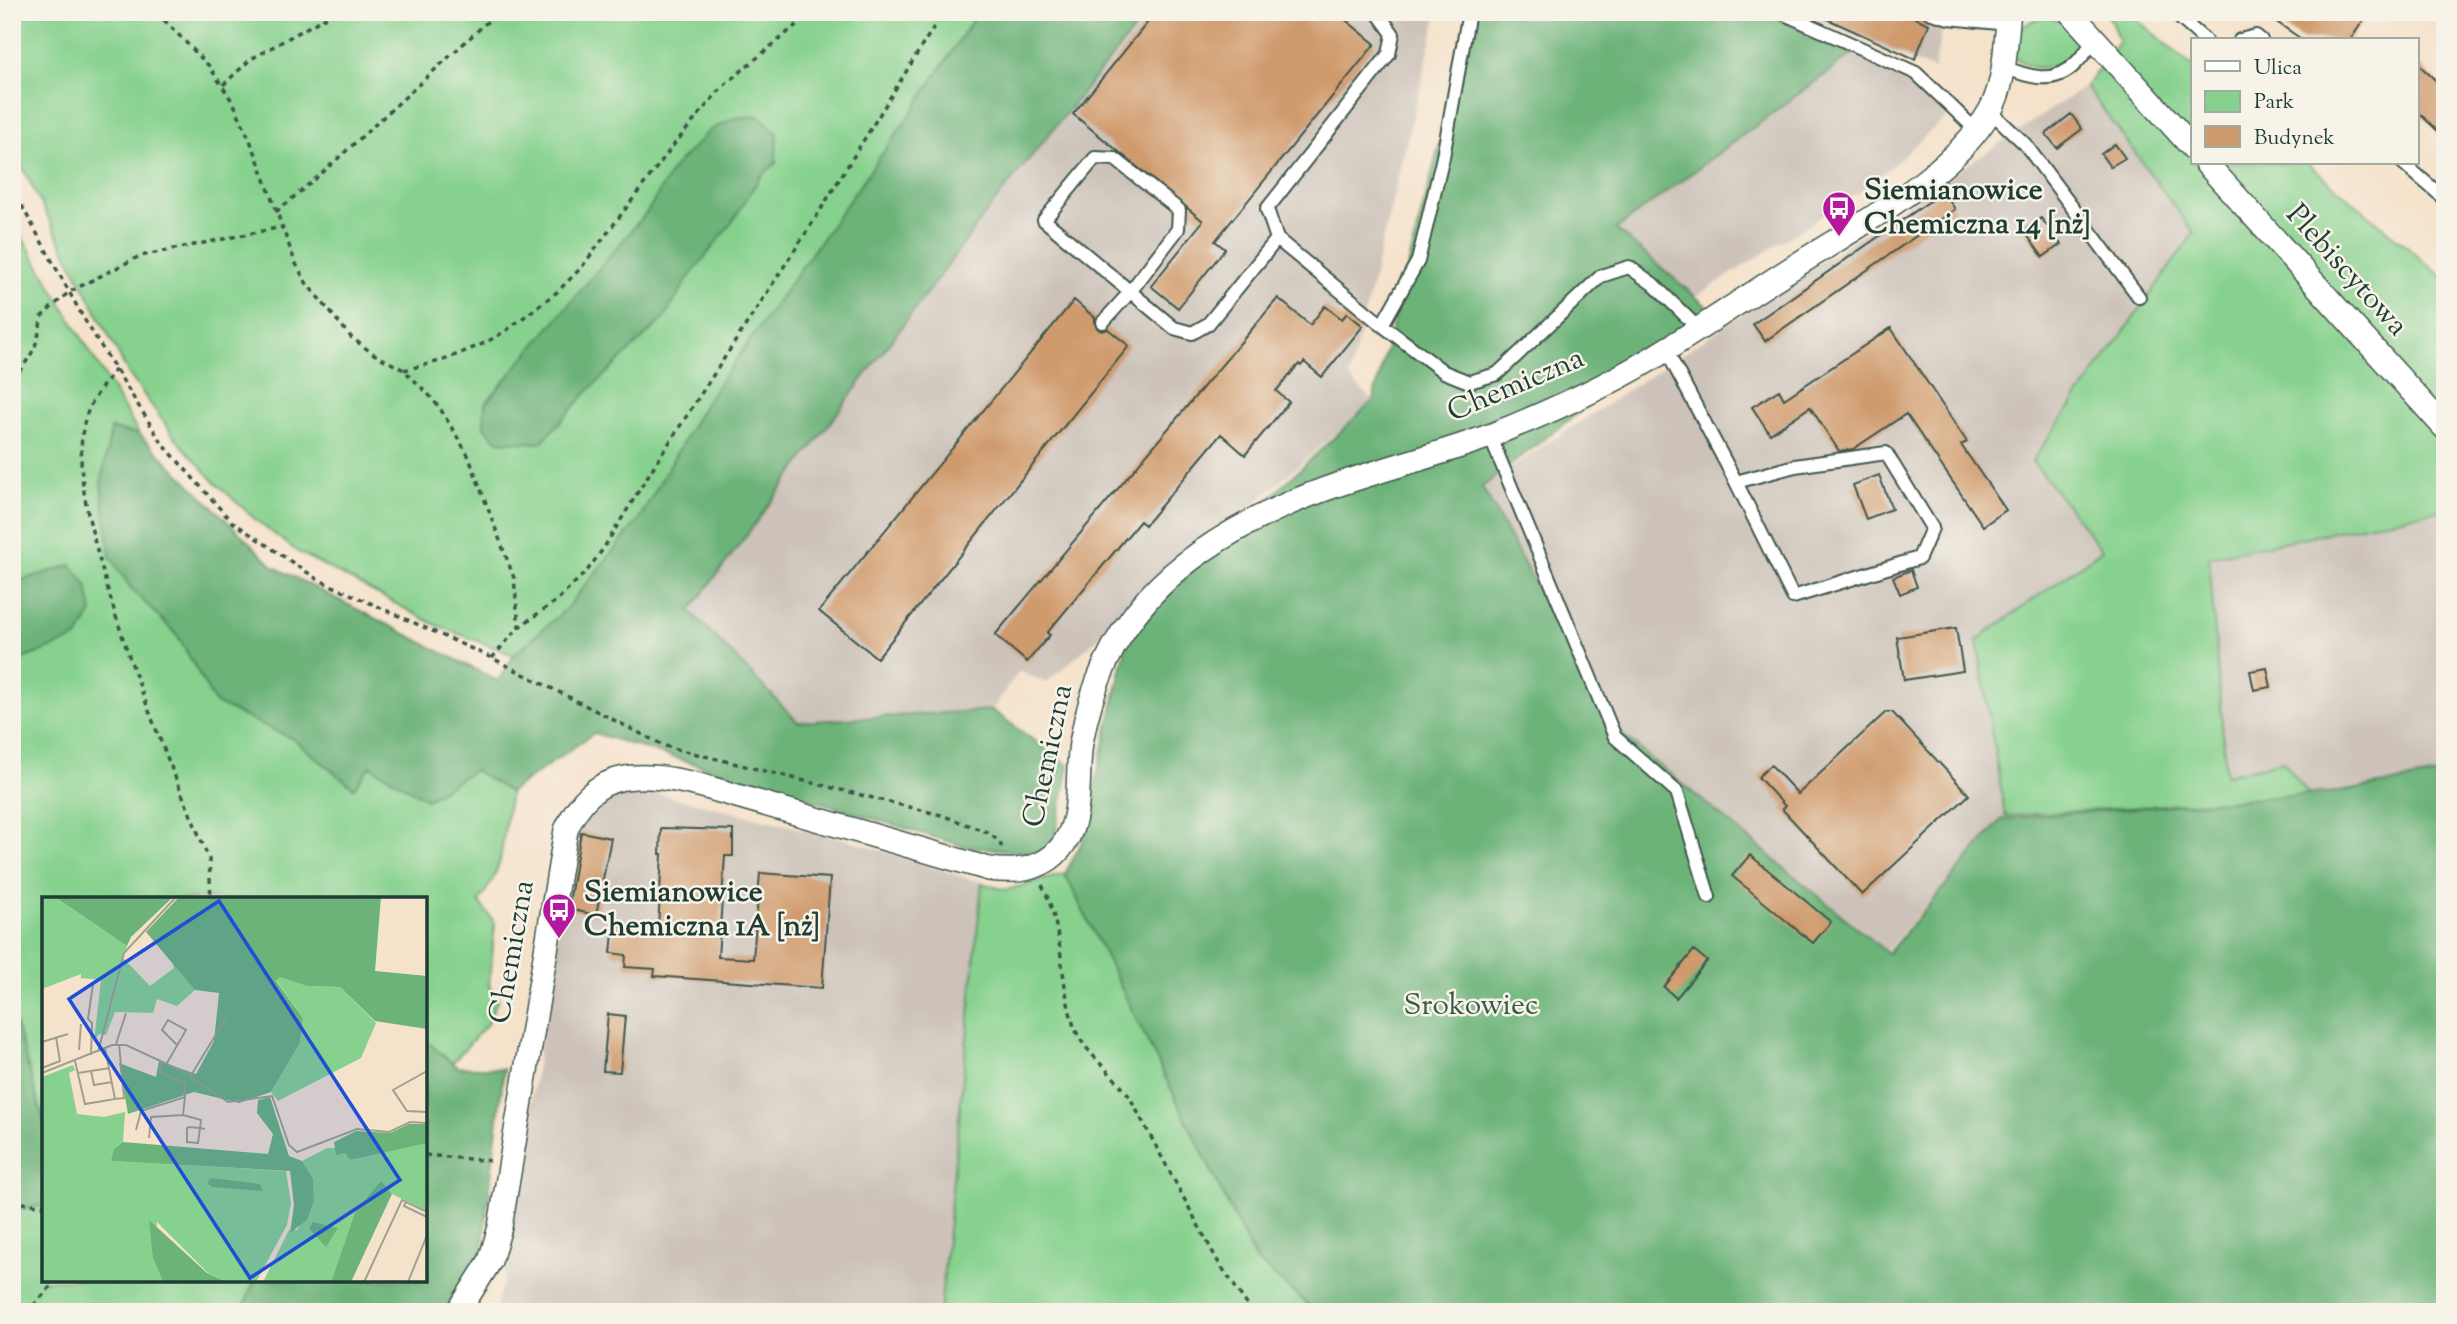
<svg xmlns="http://www.w3.org/2000/svg" width="2457" height="1324" font-family="'Sorts Mill Goudy',serif">
<style>
.industrial{fill:#ccc2b9}
.green{fill:#86d18e;stroke:#528761;stroke-width:2}
.forest{fill:#6cb379;stroke:#467856;stroke-width:2}
.building{fill:#cf9a6c}
.lines{fill:none;stroke-linecap:round;stroke-linejoin:round}
.service-casing{stroke:#3f564b;stroke-width:16}
.minor-casing{stroke:#3f564b;stroke-width:26}
.path{stroke:#3f564b;stroke-width:3.5;stroke-dasharray:5 5;stroke-linecap:butt}
.service{stroke:#fff;stroke-width:12}
.minor{stroke:#fff;stroke-width:23}
.labels{text-anchor:middle;dominant-baseline:central;stroke-width:5;stroke-linejoin:round;paint-order:stroke}
.poi-label{font-size:30px;font-weight:bold;fill:#1f3d34;stroke:#f7f3e8;text-anchor:start}
.street-label{font-size:30px;fill:#1f3d34;stroke:#f7f3e8}
.park-label{font-size:30px;fill:#345b46;stroke:#f7f3e8}
.inset-road{fill:none;stroke:#9fa08f;stroke-width:2}
.view{fill:#1d4ed8;fill-opacity:0.15;stroke:#1d4ed8;stroke-width:3.5}
.inset-edge{fill:none;stroke:#1f3d34;stroke-width:3.5}
</style>
<rect width="100%" height="100%" fill="#f7f3e8"/>
<filter id="ink" filterUnits="userSpaceOnUse"><feTurbulence type="fractalNoise" baseFrequency=".0143" numOctaves="2"/><feDisplacementMap in="SourceGraphic" scale="14" xChannelSelector="R" yChannelSelector="G"/><feConvolveMatrix kernelMatrix="1 2 1 2 8 2 1 2 1" color-interpolation-filters="sRGB"/></filter>
<filter id="wash" filterUnits="userSpaceOnUse"><feTurbulence type="fractalNoise" baseFrequency=".00686" numOctaves="4" result="noise"/><feDisplacementMap in="SourceGraphic" scale="28" xChannelSelector="R" yChannelSelector="G"/><feGaussianBlur stdDeviation="1.57" result="paint"/><feColorMatrix in="noise" values="0 0 0 0 0 0 0 0 0 0 0 0 0 0 0 0 0 1.4 0 .05"/><feComposite in="paint" operator="in"/></filter>
<g filter="url(#wash)">
<rect width="100%" height="100%" fill="#f5e2cb"/>
<path class="industrial" d="M1148,12H1438L1349,378L1373,401L1046,683L1019,671L992,710L798,722L690,612L996,200Z
M1800,12H1945L1934,70Z
M1854,53L1916,79L1946,117L1869,186L1695,297L1616,229Z
M2086,86L2194,233L2032,461L2102,549L1977,640L2005,816L1887,950L1614,728L1482,487Z
M2445,509V774L2338,792L2309,795L2283,761L2226,775L2209,557Z
M643,790L848,840L982,883L940,1312H494L503,1283L567,873L584,818L602,792Z"/>
<path class="green" d="M12,12H978L914,109L704,405L638,521L566,609L514,655L436,625L298,552L257,521L215,482L177,440L128,373L12,147Z
M2107,12H2128L2193,67V163H2307L2445,279V509L2209,557L2226,775L2283,761L2309,795L2005,816L1977,640L2102,550L2032,461L2194,233L2086,86L2119,41Z
M2047,17C2061,20 2069,28 2079,37C2079,58 2052,71 2033,67C2026,66 2020,61 2014,57C2017,32 2020,21 2047,17Z
M12,220L139,434L111,430L130,587L178,636L215,703L293,739L354,787L370,766L427,799L474,770L510,792L500,861L493,879L479,902L495,923L489,985L498,999L487,1024L452,1063L425,1040V899H44V1122L12,1012Z
M1065,874L1255,1259L1317,1312H940L982,883L1006,890Z
M44,1206V1280H255L242,1312H12V1210Z"/>
<path class="forest" d="M978,12H1148L996,200L690,611L798,722L992,710L1069,766L1053,845L1037,853L963,846L594,733L510,792L474,770L427,799L370,766L354,788L293,739L215,703L178,636L130,587L110,556L101,484L111,429L139,434L274,567L498,681L514,655L566,609L638,521L704,405L914,109Z
M1474,12H1761L1854,53L1616,229L1711,310L1482,487L1614,728L1888,953L2002,819L2338,792L2445,774V1312H1317L1255,1259L1065,874L1082,842L1128,639L1183,579L1373,401Z
M759,116L777,133L776,163L760,177L733,221L687,280L664,318L589,390L541,443L498,441L484,427L485,404L647,212L674,167L710,130L735,118Z
M71,565L87,585L92,612L77,638L12,663V583Z
M12,1012L44,1122V1206L12,1209Z
M425,1040L457,1067L504,1069L482,1252L449,1307L445,1312H242L255,1280H425Z"/>
<g id="blocks">
<path class="building" d="M1156,12H1336L1375,44L1215,241L1225,249L1178,308L1151,286L1203,221L1073,114Z
M1812,12H1902L1929,24L1915,59Z
M2262,12H2369L2350,40H2303Z
M2417,63L2445,89V138L2417,111Z
M2071,114L2082,129L2057,148L2046,134Z
M2115,144L2125,158L2110,167L2101,154Z
M1943,192L1955,209L1765,341L1753,324Z
M2041,218L2061,244L2043,257L2024,231Z
M1278,298L1310,325L1325,306L1342,319L1347,313L1363,326L1322,377L1304,362L1301,366L1299,364L1276,391L1289,402L1245,455L1221,434L1145,525L1140,521L1047,633L1050,635L1027,662L995,635Z
M1074,300L1095,318V324L1098,329L1102,331L1108,329L1129,346L877,658L819,611Z
M1891,328L1967,442L1961,445L2006,510L1983,526L1906,414L1853,449L1839,451L1810,407L1770,434L1752,407L1779,390L1784,399Z
M1879,475L1892,509L1866,519L1853,485Z
M1911,570L1917,587L1900,594L1893,577Z
M1956,628L1963,671L1904,680L1897,637Z
M2267,668L2271,687L2254,690L2250,671Z
M1886,712H1892L1969,795L1862,895L1782,809L1785,806L1758,777L1771,765L1798,794Z
M661,828L733,830V856H725L718,957L753,959L760,873L830,878L822,988L654,976L655,969L625,967L626,955L611,953L614,924L658,929L662,854H660Z
M581,832L611,838L596,915L568,909Z
M1750,855L1831,922L1813,943L1732,876Z
M1694,950L1707,961L1676,998L1664,987Z
M608,1014L625,1016L620,1072L603,1071Z"/>
</g>
</g>
<g filter="url(#ink)">
<use href="#blocks" fill-opacity="0" stroke="#3f564b" stroke-width="2"/>
<g class="lines">
<g class="service-casing">
<path id="service" d="M1469,12L1443,157L1418,261L1382,325L1444,372L1469,382L1497,374L1601,276L1629,267L1653,284L1698,328
M1780,12L1916,73L1976,130
M1929,12L1949,18L2008,24
M2173,12L2205,40
M2240,40L2256,36L2261,40
M2002,66C2027,77 2055,86 2076,63C2083,56 2088,48 2095,41
M1990,111L2025,144L2139,297
M2403,163L2445,199
M1277,239L1267,209L1389,54L1393,34L1377,12
M1103,322L1130,292L1178,229L1179,210L1115,159L1095,158L1044,220L1174,328L1192,333L1208,324L1277,239L1382,325
M1666,350L1736,482L1793,597L1919,558L1932,528L1886,453L1795,466L1736,482
M1490,436L1615,737L1677,792L1709,897"/>
</g>
<g class="minor-casing">
<path id="minor" d="M2070,12L2193,148
M2206,163L2445,428
M458,1312L490,1261L500,1227L566,830C594,766 641,772 699,785L989,869C1018,873 1048,869 1065,842C1083,815 1076,774 1081,743C1102,622 1173,556 1281,507C1349,476 1423,461 1492,435C1552,411 1613,384 1667,349C1712,321 1755,291 1800,263C1860,225 1955,173 1990,111C2006,83 2005,44 2009,12"/>
</g>
<path class="path" d="M135,12L163,19
M168,12L163,19L209,66L234,104L255,152L295,262L307,284L351,337L372,353L404,370L430,396L441,410L468,455L514,578L519,627
M223,85L251,59L335,12
M12,188L84,319L162,443L231,521L317,579L492,658L665,746L941,815L987,832L999,841L1003,850
M276,212L321,174L498,12
M116,369C101,388 87,404 83,429C76,474 89,521 101,565C128,666 169,763 209,859L211,899
M404,370L444,360L485,343L507,330L557,292L581,268L672,147L722,87L812,12
M12,379C31,358 39,345 41,317L69,292L140,256L282,227
M492,658L519,627L556,601L587,571L603,549L654,466L813,222L943,12
M1042,885C1064,927 1059,978 1073,1023C1080,1049 1113,1073 1129,1096L1217,1260L1252,1312
M425,1155L492,1161
M12,1205L26,1203L44,1206
M26,1312L38,1301L56,1280"/>
<use href="#service" class="service"/>
<use href="#minor" class="minor"/>
</g>
</g>
<defs>
<g id="bus-pin" transform="scale(1.75)"><path d="M0 17L-7.5 6A9.5 9.5 0 1 1 7.5 6Z" fill="#b5179e" stroke="#f7f3e8"/><path d="M-5-6H5V4H4V6H2V4H-2V6H-4V4H-5ZM-3.5-4V0h7V-4ZM-3.5 1.2v1.5H-2V1.2ZM2 1.2v1.5H3.5V1.2Z" fill="#fff"/></g>
</defs>
<g fill-rule="evenodd">
<use href="#bus-pin" x="1839" y="208"/>
<use href="#bus-pin" x="559" y="910"/>
</g>
<g class="labels">
<g class="poi-label">
<text x="1864" y="191">Siemianowice<tspan x="1864" dy="34">Chemiczna 14 [nż]</tspan></text>
<text x="584" y="893">Siemianowice<tspan x="584" dy="34">Chemiczna 1A [nż]</tspan></text>
</g>
<g class="street-label">
<text transform="translate(2346 271) rotate(48)">Plebiscytowa</text>
<text transform="translate(1516 386) rotate(-23)">Chemiczna</text>
<text transform="translate(1049 756) rotate(-78)">Chemiczna</text>
<text transform="translate(513 952) rotate(-80)">Chemiczna</text>
</g>
<g class="park-label">
<text x="1471" y="1006">Srokowiec</text>
</g>
</g>
<g transform="translate(42 897)">
<rect width="385" height="385" fill="#f5e2cb"/>
<path d="M0,0H13L85,49L81,61L108,89L132,71L128,60L153,93L135,109L115,102L111,116L73,115L64,138L57,137L52,144L59,83L39,81V77L0,92ZM239,79L265,89L298,90L334,126L319,161L236,204L229,195L258,146L261,121L234,83ZM31,168L33,173L27,176L35,217L62,220L83,215L81,245L72,252L70,264L244,274L249,306L245,328L214,385H185L166,376L115,325L111,361L121,385H0V180ZM378,245L385,246V314L350,297L339,285L313,315L289,385H221L247,333H255L272,304L271,283L260,264L285,251H295V257L303,256L308,263Z" fill="#86d18e"/>
<path d="M13,0H131L89,40L85,49ZM137,0H339L333,74L385,79V132L333,124L298,90L265,89L238,80L234,84L261,121L258,146L229,195L197,206L152,195L86,217L77,166L114,180L117,164L154,177L172,144L177,96L153,93L104,35ZM228,200L247,259L260,264L271,282L272,304L265,323L248,336L252,308L248,274L69,264L72,252L81,245L226,257L231,237L215,216L216,203ZM367,227H385V246L308,263L303,256L294,258L292,245L314,234L348,236ZM169,281L218,287L221,294L170,290L165,286ZM339,284L350,297L309,385H289L313,315ZM107,323L165,376L185,385H121L111,361ZM271,325L296,331L284,350L267,331Z" fill="#6cb379"/>
<path class="inset-road" d="M0,145L26,137M74,147L84,116M37,153L39,127M56,155L82,56L134,0M49,158L50,126L46,122L51,87M33,164L43,207L73,202L63,151M125,166L144,133L126,123L120,133L135,148M0,171L18,164L14,140M49,174L52,188L70,185M385,174L351,193L365,214L385,215M0,176L70,148H84L138,173L186,205L230,199L247,248L255,255L315,232L347,235L368,225L385,226M36,176L68,171M148,180L184,121M143,200L141,218L159,223L158,231L156,246L145,245V231L147,230L158,231L163,232M73,202L82,201L77,147M94,233L99,214L143,200V186L118,176L120,164M107,241L109,220L141,218M364,305L362,309L385,320M322,385L360,303L385,315M366,385L385,338"/>
<path class="view" d="M177,4L358,283L208,381L27,102Z"/>
<rect width="385" height="385" class="inset-edge"/>
</g>
<rect width="2457" height="1324" fill="none" stroke="#f7f3e8" stroke-width="42"/>
<rect x="2191" y="38" width="228" height="126" fill="#f7f3e8" stroke="#a1aaa0" stroke-width="2"/>
<rect x="2205" y="61" width="35" height="10" fill="#ffffff" stroke="#a1aaa0" stroke-width="2"/>
<text x="2254" y="74" font-size="21" fill="#1f3d34">Ulica</text>
<rect x="2205" y="91" width="35" height="21" fill="#86d18e" stroke="#a1aaa0" stroke-width="2"/>
<text x="2254" y="108" font-size="21" fill="#1f3d34">Park</text>
<rect x="2205" y="126" width="35" height="21" fill="#cf9a6c" stroke="#a1aaa0" stroke-width="2"/>
<text x="2254" y="144" font-size="21" fill="#1f3d34">Budynek</text>
</svg>
